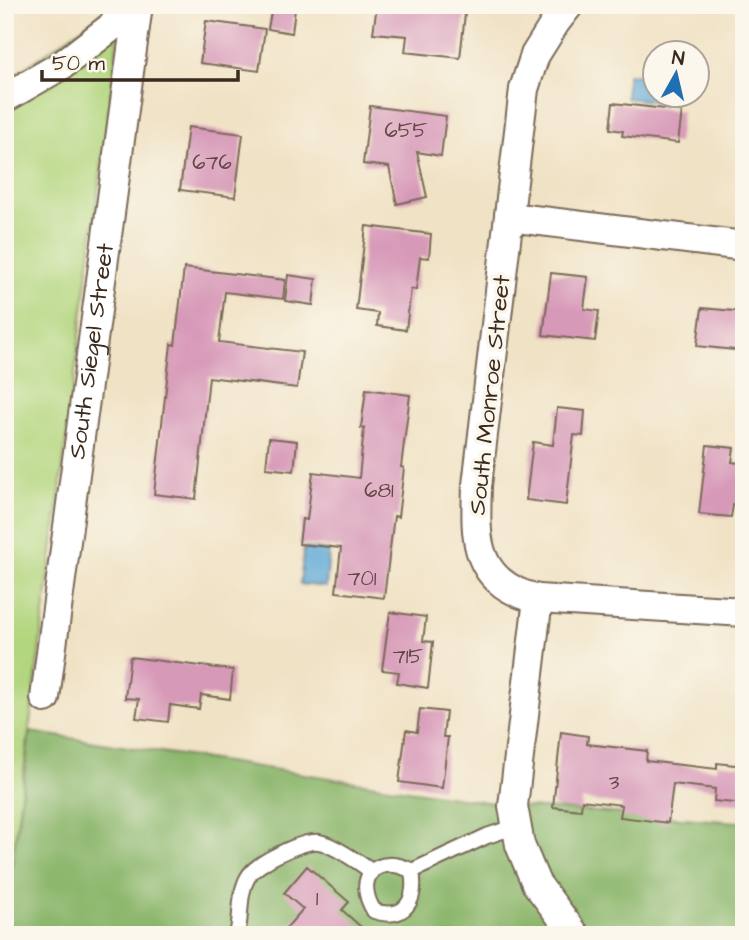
<svg xmlns="http://www.w3.org/2000/svg" width="749" height="940" font-family="'Architects Daughter',sans-serif">
<style>
.green{fill:#b2d67e;stroke:#76804e;stroke-width:2}
.forest{fill:#8db76d;stroke:#647046;stroke-width:2}
.water{fill:#60a9d7;stroke:#4e6a7a;stroke-width:2}
.building{fill:#d799b8}
.lines{fill:none;stroke-linecap:round;stroke-linejoin:round}
.service-casing{stroke:#7a6a58;stroke-width:18}
.minor-casing{stroke:#7a6a58;stroke-width:32}
.service{stroke:#fff;stroke-width:14}
.minor{stroke:#fff;stroke-width:28}
.labels{text-anchor:middle;dominant-baseline:central;stroke-width:7;stroke-linejoin:round;paint-order:stroke}
.number-label{font-size:21px;fill:#624644}
.street-label{font-size:24px;fill:#3b2a1e;stroke:#fbf7ec}
</style>
<rect width="100%" height="100%" fill="#fbf7ec"/>
<filter id="ink" filterUnits="userSpaceOnUse"><feTurbulence type="fractalNoise" baseFrequency=".0143" numOctaves="2"/><feDisplacementMap in="SourceGraphic" scale="14" xChannelSelector="R" yChannelSelector="G"/><feConvolveMatrix kernelMatrix="1 2 1 2 8 2 1 2 1" color-interpolation-filters="sRGB"/></filter>
<filter id="wash" filterUnits="userSpaceOnUse"><feTurbulence type="fractalNoise" baseFrequency=".00686" numOctaves="4" result="noise"/><feDisplacementMap in="SourceGraphic" scale="28" xChannelSelector="R" yChannelSelector="G"/><feGaussianBlur stdDeviation="1.57" result="paint"/><feColorMatrix in="noise" values="0 0 0 0 0 0 0 0 0 0 0 0 0 0 0 0 0 1.4 0 .05"/><feComposite in="paint" operator="in"/></filter>
<g filter="url(#wash)">
<rect width="100%" height="100%" fill="#f0e2c5"/>
<path class="green" d="M110,5H122L5,918V82L97,17Z"/>
<path class="forest" d="M30,732L513,806L738,822L744,821V935H5V918Z"/>
<path class="water" d="M628,74L654,77V94L672,95L671,103L626,98Z
M304,548L329,551L326,587L300,584Z"/>
<g id="blocks">
<path class="building" d="M377,5H466L460,58L405,52L407,36L373,33Z
M272,6L295,9L292,33L268,29Z
M206,21L265,29L259,71L200,63Z
M613,103L682,111L678,143L622,136L623,131L610,129Z
M370,106L446,116L441,156L417,152L427,197L397,204L389,167L363,164Z
M188,127L243,134L235,197L180,190Z
M366,226L431,234L429,258L420,257L416,290L411,289L406,330L377,326L378,313L356,310Z
M184,268L285,280L283,299L225,292L219,342L302,352L297,388L209,377L196,499L154,494L171,344L175,345Z
M551,273L588,277L584,309L599,311L595,341L543,335Z
M288,275L316,279L313,305L285,301Z
M702,308L744,312V351L697,346Z
M366,389L410,395L401,467L404,468L398,517L394,516L384,598L336,592L341,548L299,544L302,519L307,520L313,472L359,478L364,428H361Z
M557,408L585,411L583,436L574,435L566,505L526,500L533,442L553,445Z
M269,438L297,441L294,471L266,468Z
M707,445L734,448L732,462L744,464V506L733,505L731,517L699,514Z
M390,612L426,617L423,641L433,642L428,688L397,683L399,672L382,670Z
M130,657L233,670L230,699L201,695L199,709L170,705L168,722L136,718L139,699L125,698Z
M420,709L446,712L443,737H448L442,788L399,782L406,730L417,732Z
M561,732L588,736L587,744L647,751L646,761L717,769V763L744,766V804L714,801L715,789L673,784L668,823L620,817L622,805L582,800L581,810L553,807Z
M307,866L349,902L342,910L370,935H280L303,909L284,893Z"/>
</g>
</g>
<g filter="url(#ink)">
<use href="#blocks" fill-opacity="0" stroke="#7a6a58" stroke-width="2"/>
<g class="lines">
<g class="service-casing">
<path id="service" d="M412,871C377,853 353,877 374,911C406,921 417,900 412,871L487,836L517,826
M237,935C242,916 238,894 248,877C255,863 303,840 319,842C332,844 360,863 371,871"/>
</g>
<g class="minor-casing">
<g id="minor">
<path d="M569,5L555,23L535,55L524,89L477,485C476,527 471,571 517,592C523,595 531,597 538,599L744,612"/>
<path d="M5,98L62,65L110,28L130,5"/>
<path d="M509,217L744,246"/>
<path d="M538,599L513,806L520,845L536,883L575,935"/>
<path id="s1" d="M45,698L138,5"/>
</g>
</g>
<use href="#service" class="service"/>
<use href="#minor" class="minor"/>
</g>
</g>
<g class="labels">
<g class="number-label">
<text x="406" y="130">655</text>
<text x="212" y="162">676</text>
<text x="379" y="490">681</text>
<text x="362" y="578">701</text>
<text x="408" y="656">715</text>
<text x="614" y="782">3</text>
<text x="317" y="898">1</text>
</g>
<g class="street-label">
<text stroke="none"><textPath href="#s1" startOffset="350">South Siegel Street</textPath></text>
<text transform="translate(490 395) rotate(-84)">South Monroe Street</text>
</g>
</g>
<rect width="749" height="940" fill="none" stroke="#fbf7ec" stroke-width="28"/>
<g transform="translate(676 74) rotate(8)"><circle r="33" fill="#fbf7ec" stroke="#aea59a" stroke-width="2"/>
<path d="M0-5L12 26L0 18L-12 26Z" fill="#1f6fb2"/>
<text y="-10" font-size="19" font-weight="bold" text-anchor="middle" fill="#3b2a1e">N</text>
</g>
<path d="M42 70v10h196v-10" fill="none" stroke="#3b2a1e" stroke-width="3.5"/>
<text x="52" y="70" font-size="21" fill="#3b2a1e" stroke="#fbf7ec" stroke-width="5" paint-order="stroke">50 m</text>
</svg>
